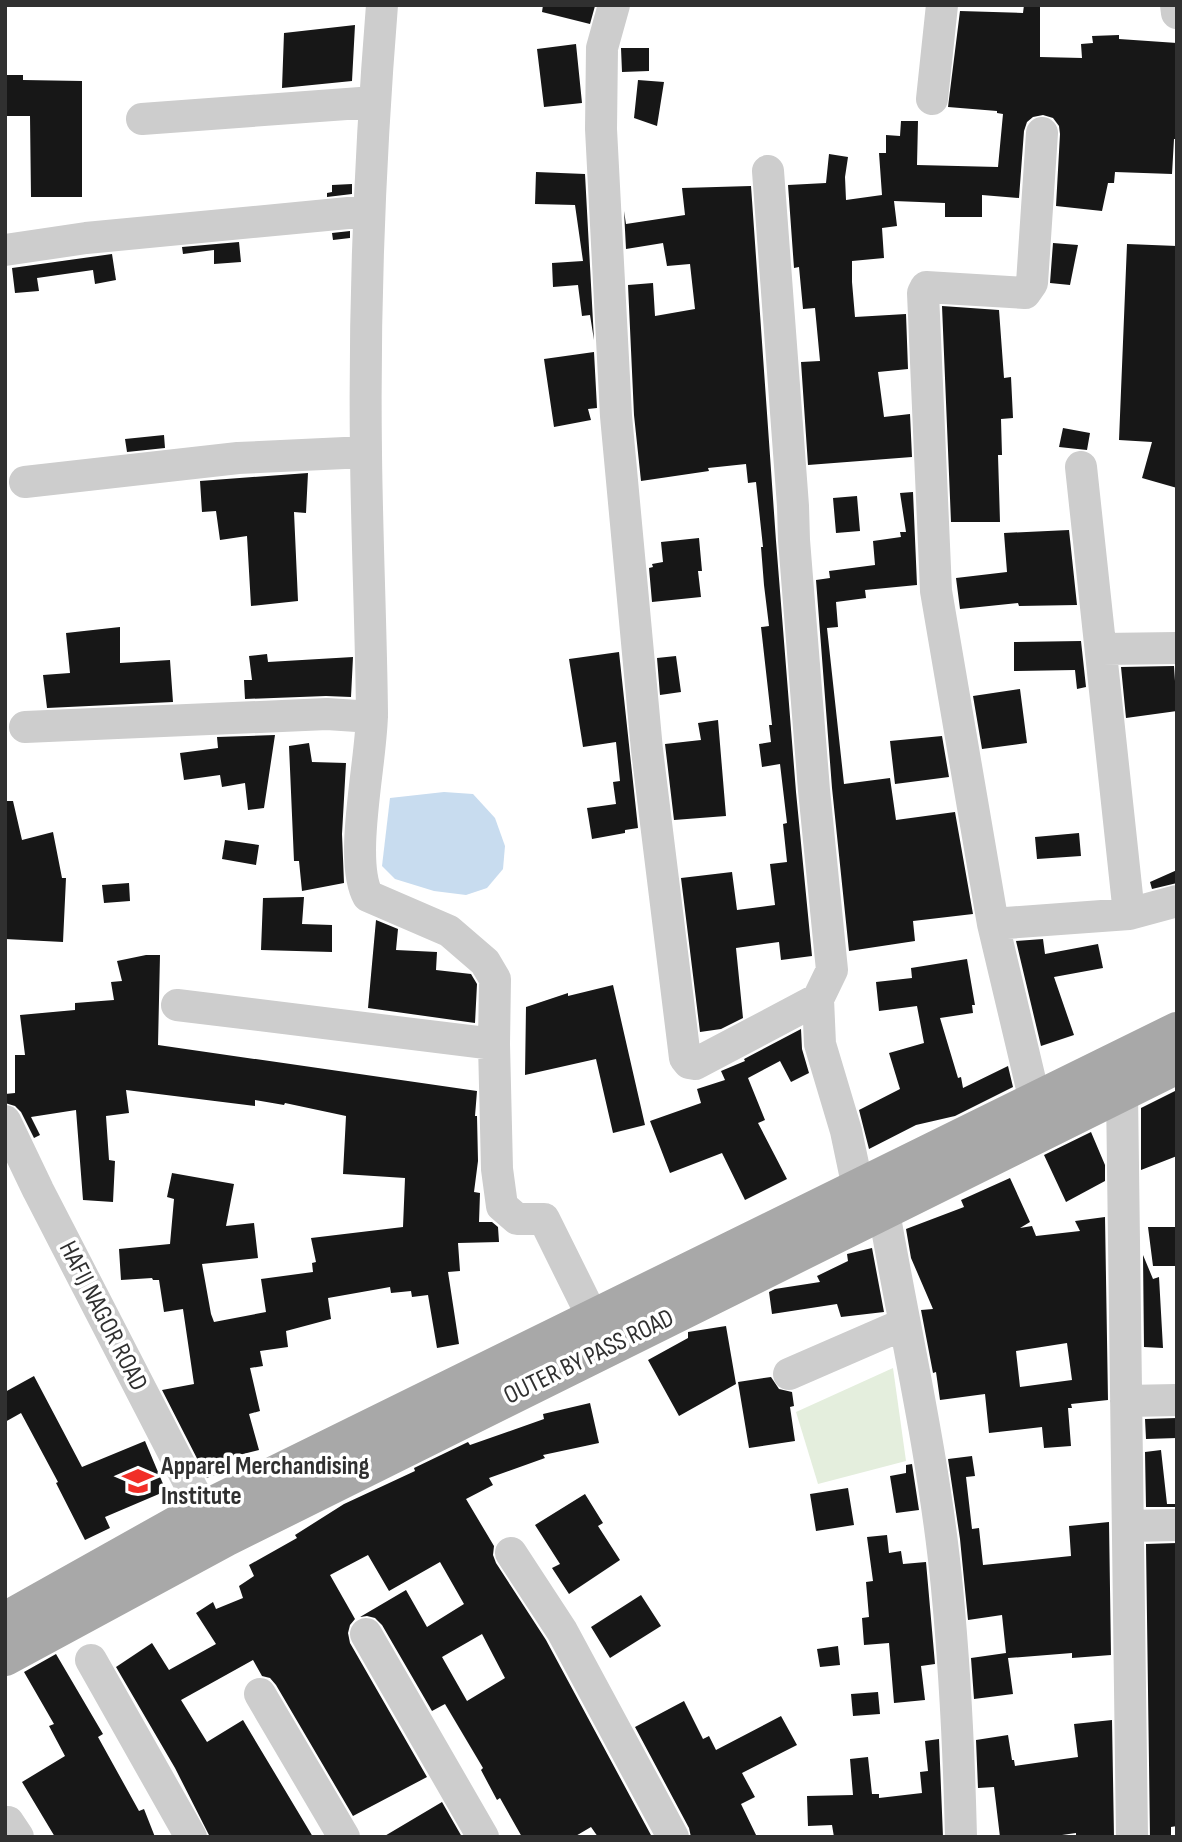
<svg xmlns="http://www.w3.org/2000/svg" width="1182" height="1842" font-family="'Sofia Sans Condensed',sans-serif">
<style>
.green{fill:#e4eedd}
.water{fill:#c8dcef}
.building{fill:#171717;fill-rule:evenodd}
.lines{fill:none;stroke-linecap:round;stroke-linejoin:round}
.minor{stroke:#cdcdcd;stroke-width:32}
.major{stroke:#a8a8a8;stroke-width:38}
.labels{text-anchor:middle;dominant-baseline:central;stroke-width:7;stroke-linejoin:round;paint-order:stroke}
.street-label{font-size:26px;fill:#303030;stroke:#fff}
.poi-label{font-size:26px;font-weight:bold;fill:#303030;stroke:#fff;text-anchor:start}
</style>
<rect width="100%" height="100%" fill="#fff"/>
<path class="green" d="M893,1368L906,1461L818,1484L796,1412Z"/>
<path class="water" d="M444,792L473,794L495,818L505,846L503,869L487,888L466,895L434,891L395,879L382,866L390,798Z"/>
<path class="building" d="M543,5H593L595,6L590,24L542,12Z
M1024,5H1040V57L1082,58L1081,44L1093,43L1092,36L1119,35V39L1177,43V139H1174L1172,174L1115,172L1114,183H1108L1102,211L1056,206L1060,134L1059,126L1053,118L1043,115L1033,117L1027,122L1024,131L1019,198L982,195V217H945V203L894,201L897,226L882,228L884,258L852,261V282L855,317L906,314L908,369L878,372L884,417L910,414L912,457L808,465L801,362L820,361L815,308L803,309L799,267L794,268L788,185L826,183L829,154L848,157L845,177L846,200L882,195L879,153H886V135L900,136L901,121H918L917,165L998,167L1003,114L997,113V111L948,107L960,11L1023,13Z
M355,25L352,81L282,88L284,33Z
M576,44L582,103L544,107L537,49Z
M621,48H649V71L622,72Z
M5,75H23V80L82,81V197H31L30,116H5Z
M638,80L664,82L657,126L634,118Z
M536,172L585,174L594,340L590,315L582,316L578,285L553,287L552,263L583,261L575,205L535,204Z
M352,184V194L327,197V193L332,192V185Z
M751,186L776,541L796,792L812,956L781,960L779,942L736,948L743,1018L721,1029L700,1032L681,878L732,872L737,910L775,905L770,864L787,862L783,824L787,823L780,764L762,767L759,744L771,742L769,725H772L761,627L769,626L764,585L761,547H763L756,482L748,483L746,464L708,468L709,471L641,481L634,415L628,285L653,283L655,316L695,309L690,264L667,266L663,243L626,249L624,211L626,224L685,215L682,188Z
M350,231V238L333,240L332,233Z
M239,242L241,262L214,264V250L183,254L182,247Z
M1053,243L1078,245L1070,285L1050,283Z
M1127,244L1177,246V488L1142,478L1152,442L1119,440Z
M112,254L116,280L95,284L93,270L37,278L39,291L15,293L12,268Z
M942,306L999,310L1004,378L1011,377L1013,418L1001,419L1002,455H998L1000,522H951Z
M594,352L597,408L588,409L591,420L554,427L544,359Z
M1063,428L1090,433L1087,450L1059,447Z
M164,435L165,448L127,452L125,439Z
M308,473L306,513L294,512L298,601L251,606L247,536L220,540L216,511L202,512L200,481Z
M913,492L917,585L865,590L866,598L836,602L838,627L827,628L844,784L890,778L896,820L955,812L973,914L913,921L915,941L849,951L832,788L816,580L830,578L829,571L875,565L873,541L901,537L900,532H906L900,493Z
M857,496L860,531L836,533L833,498Z
M1069,530L1077,605L1019,606L1018,603L960,609L956,578L1007,572L1004,533Z
M699,538L702,571H698L701,597L652,602L649,568L653,567L652,564L663,562L661,542Z
M120,627V663L170,660L173,702L47,708L43,675L70,673L66,633Z
M1081,641L1086,687L1077,689L1075,670L1014,671V642Z
M619,652L638,828L625,830V833L592,839L587,808L616,804L613,782L620,781L616,742L583,747L569,659Z
M267,654L268,662L353,657L351,697L326,696L245,699L244,680H252L249,656Z
M676,656L681,692L660,695L657,658Z
M1174,666L1177,711L1126,718L1121,667Z
M1020,689L1027,743L982,749L973,696Z
M718,720L726,816L674,820L665,744L701,740L698,723Z
M275,735L264,808L248,810L245,783L222,787L220,775L184,780L180,753L218,748L217,737Z
M942,736L949,777L895,784L890,741Z
M309,743L312,762L346,763L342,834L344,883L302,891L299,861H294L289,746Z
M5,801H13L22,840L53,832L62,878H66L63,942L5,939Z
M1079,833L1081,856L1037,859L1035,837Z
M225,840L259,845L256,865L222,859Z
M1177,870V883L1152,889L1150,882Z
M129,883L130,901L104,903L102,885Z
M304,897L302,924L332,925V952L261,950L263,898Z
M376,920L398,929L396,950L437,952L436,970L471,974L477,984L475,1023L368,1008Z
M1043,939L1045,954L1098,944L1103,968L1054,977L1074,1035L1041,1046L1016,941Z
M146,955H160L158,1045L477,1091L475,1116H477L478,1161L474,1192L480,1193L479,1222H492L498,1227L499,1242L458,1243L460,1271L448,1272L459,1344L437,1348L428,1295L412,1297L411,1291L391,1293L390,1287L328,1298L331,1319L286,1331L288,1347L260,1351L263,1366L250,1368L260,1411L249,1414L259,1450L235,1456L238,1466L207,1478L162,1390L194,1384L183,1309L164,1312L159,1280H153L152,1278L121,1280L119,1249L170,1244L174,1199L167,1197L172,1173L234,1184L226,1226L254,1223L258,1258L202,1264L211,1314L214,1322L266,1312L261,1279L313,1272L312,1263L316,1262L311,1238L403,1227L405,1178L343,1174L346,1116L285,1103L284,1105L255,1100V1106L126,1090L129,1113L106,1116L109,1160L115,1161L113,1202L83,1200L76,1110L31,1117L40,1135L34,1138L21,1112L15,1106L5,1103V1094L15,1093V1055H25L20,1015L75,1010V1003L114,1000L111,982L122,981L117,961Z
M967,959L975,1005H972L973,1013L940,1018L958,1078L961,1077L963,1088L1008,1066L1013,1087L955,1116L916,1125L869,1149L859,1110L900,1089L889,1053L924,1043L917,1006L879,1011L876,982L912,978L911,968Z
M613,985L645,1125L613,1133L596,1059L525,1075L526,1007L568,993V996Z
M801,1029L802,1049L809,1073L791,1082L780,1061L748,1078L765,1120L758,1123L787,1179L745,1200L722,1153L670,1173L650,1121L701,1103L697,1089L725,1080L721,1071L745,1061L744,1059Z
M1177,1090V1156L1141,1170V1108Z
M1091,1132L1105,1165V1181L1066,1202L1044,1155Z
M1010,1178L1030,1222L1020,1228L1032,1226L1036,1236L1080,1231L1075,1221L1105,1217L1108,1400L1071,1404L1072,1408H1068L1071,1446L1044,1448L1042,1427L989,1433L985,1394L940,1400L936,1372L933,1373L921,1310L933,1309L911,1258L906,1229L964,1207L961,1200ZM1067,1343L1072,1380L1020,1387L1016,1351Z
M1148,1227H1177V1266H1153Z
M872,1248L884,1312L841,1317L837,1304L772,1314L769,1292L775,1289L820,1282L817,1276L848,1261L847,1254Z
M1143,1255L1153,1279L1159,1277L1163,1348L1144,1347Z
M726,1326L736,1384L679,1416L648,1360L688,1338V1332Z
M34,1376L82,1467L145,1441L166,1491L105,1517L110,1528L85,1540L56,1483L58,1482L21,1413L5,1422V1392Z
M771,1377L779,1389L792,1392L794,1406L790,1407L795,1441L749,1448L738,1382Z
M590,1403L599,1443L543,1455L545,1458L489,1478L493,1485L466,1499L494,1546L493,1555L496,1563L546,1640L652,1837H598L591,1827L574,1837H522L500,1798L497,1800L481,1770L483,1768L445,1704L432,1711L382,1625L375,1618L367,1616L360,1617L406,1590L427,1627L464,1604L440,1562L389,1591L368,1555L330,1575L355,1619L350,1625L348,1633L350,1643L427,1777L353,1816L276,1685L270,1678L262,1676L253,1660L181,1700L207,1742L243,1720L313,1837H210L175,1768L116,1667L152,1643L169,1670L216,1644L196,1613L213,1602L216,1609L243,1598L239,1586L254,1576L249,1565L297,1538L295,1535L344,1504L415,1471L414,1468L468,1442L470,1445L544,1419L543,1414ZM482,1634L505,1678L467,1701L442,1657Z
M1177,1418V1438L1146,1439L1145,1419Z
M1161,1450L1167,1504H1177V1507H1146L1145,1452Z
M972,1456L975,1476L966,1477L972,1529L979,1528L983,1565L1071,1556L1069,1526L1109,1522L1111,1655L1072,1658V1653L1008,1658L1013,1694L974,1699L971,1658L1006,1653L1002,1615L968,1620L960,1539L948,1459Z
M912,1464L919,1510L896,1513L890,1476L906,1473V1465Z
M848,1488L854,1525L816,1531L810,1494Z
M585,1494L603,1523L598,1526L620,1560L569,1594L552,1568L560,1564L535,1525Z
M887,1535L889,1553L901,1551L903,1564L926,1562L935,1664L921,1666L925,1700L894,1703L889,1643L864,1645L862,1618L869,1617L866,1582L873,1581L867,1537Z
M1177,1543V1826L1171,1827V1837H1150L1146,1544Z
M641,1595L661,1626L610,1658L591,1627Z
M838,1646L840,1665L820,1667L817,1649Z
M56,1654L103,1734L98,1737L139,1811L144,1809L155,1837H55L22,1782L65,1756L49,1726L54,1724L24,1672Z
M878,1692L880,1714L853,1716L851,1694Z
M684,1701L703,1739L709,1736L716,1750L781,1716L797,1745L742,1773L755,1797L741,1804L757,1837H691L689,1828L635,1727Z
M1112,1720L1114,1837H1076V1833L1048,1837H1000L994,1787L978,1788L976,1740L1008,1735L1012,1760H1014L1015,1766L1078,1757L1074,1724Z
M939,1739L943,1837H834L832,1825L808,1826L807,1796L853,1795L850,1759L868,1757L872,1794H879V1798L922,1793L920,1772L928,1771L925,1741Z
M442,1802L462,1837H383Z"/>
<g class="lines">
<path class="minor" d="M382,5C370,154 364,305 366,454C367,541 371,627 372,713C372,759 348,860 368,896L449,931L485,962L495,979L494,1044L497,1169L502,1206L517,1219H544L593,1318
M614,5L602,48L601,129L616,416L647,750L685,1058L689,1063L695,1064L818,999
M1176,5L1177,13
M932,99L942,5
M142,119L374,102
M768,171L793,506L794,540L814,790L832,970L818,999L820,1044L846,1131L858,1188
M5,250L86,238L369,211
M1081,467L1129,914
M25,482L238,458L366,452
M1102,649L1177,648
M25,727L327,714L372,717
M993,924L1129,914L1177,901
M177,1005L494,1044
M1122,1092L1132,1837
M1035,1101L993,924L936,591L923,293L926,287L1025,293L1032,283L1042,133
M5,1121L38,1190L203,1510
M884,1212C906,1337 935,1462 947,1588C955,1671 959,1754 961,1837
M789,1374L904,1324
M1126,1401L1177,1400
M1128,1526L1177,1525
M511,1553L562,1631L673,1837
M366,1634L483,1837
M91,1660L191,1837
M260,1694L344,1837
M8,1822L18,1837"/>
<path class="major" d="M5,1621L203,1510L1177,1031
M5,1657L225,1538L1177,1065"/>
</g>
<defs>
<g id="university-bare" transform="scale(2.415)"><path d="M0-5L7-2L0 1L-7-2ZM-4 1L0 2.5L4 1V4Q0 6-4 4Z" fill="#f12e27" stroke="#fff" stroke-width="2.5" paint-order="stroke"/></g>
</defs>
<g fill-rule="evenodd">
<use href="#university-bare" x="138" y="1481"/>
</g>
<g class="labels">
<g class="street-label">
<text transform="translate(103 1316) rotate(63)">HAFIJ NAGOR ROAD</text>
<text transform="translate(589 1357) rotate(-26)">OUTER BY PASS ROAD</text>
</g>
<g class="poi-label">
<text x="161" y="1466">Apparel Merchandising<tspan x="161" dy="30">Institute</tspan></text>
</g>
</g>
<rect width="1182" height="1842" fill="none" stroke="#303030" stroke-width="14"/>
</svg>
